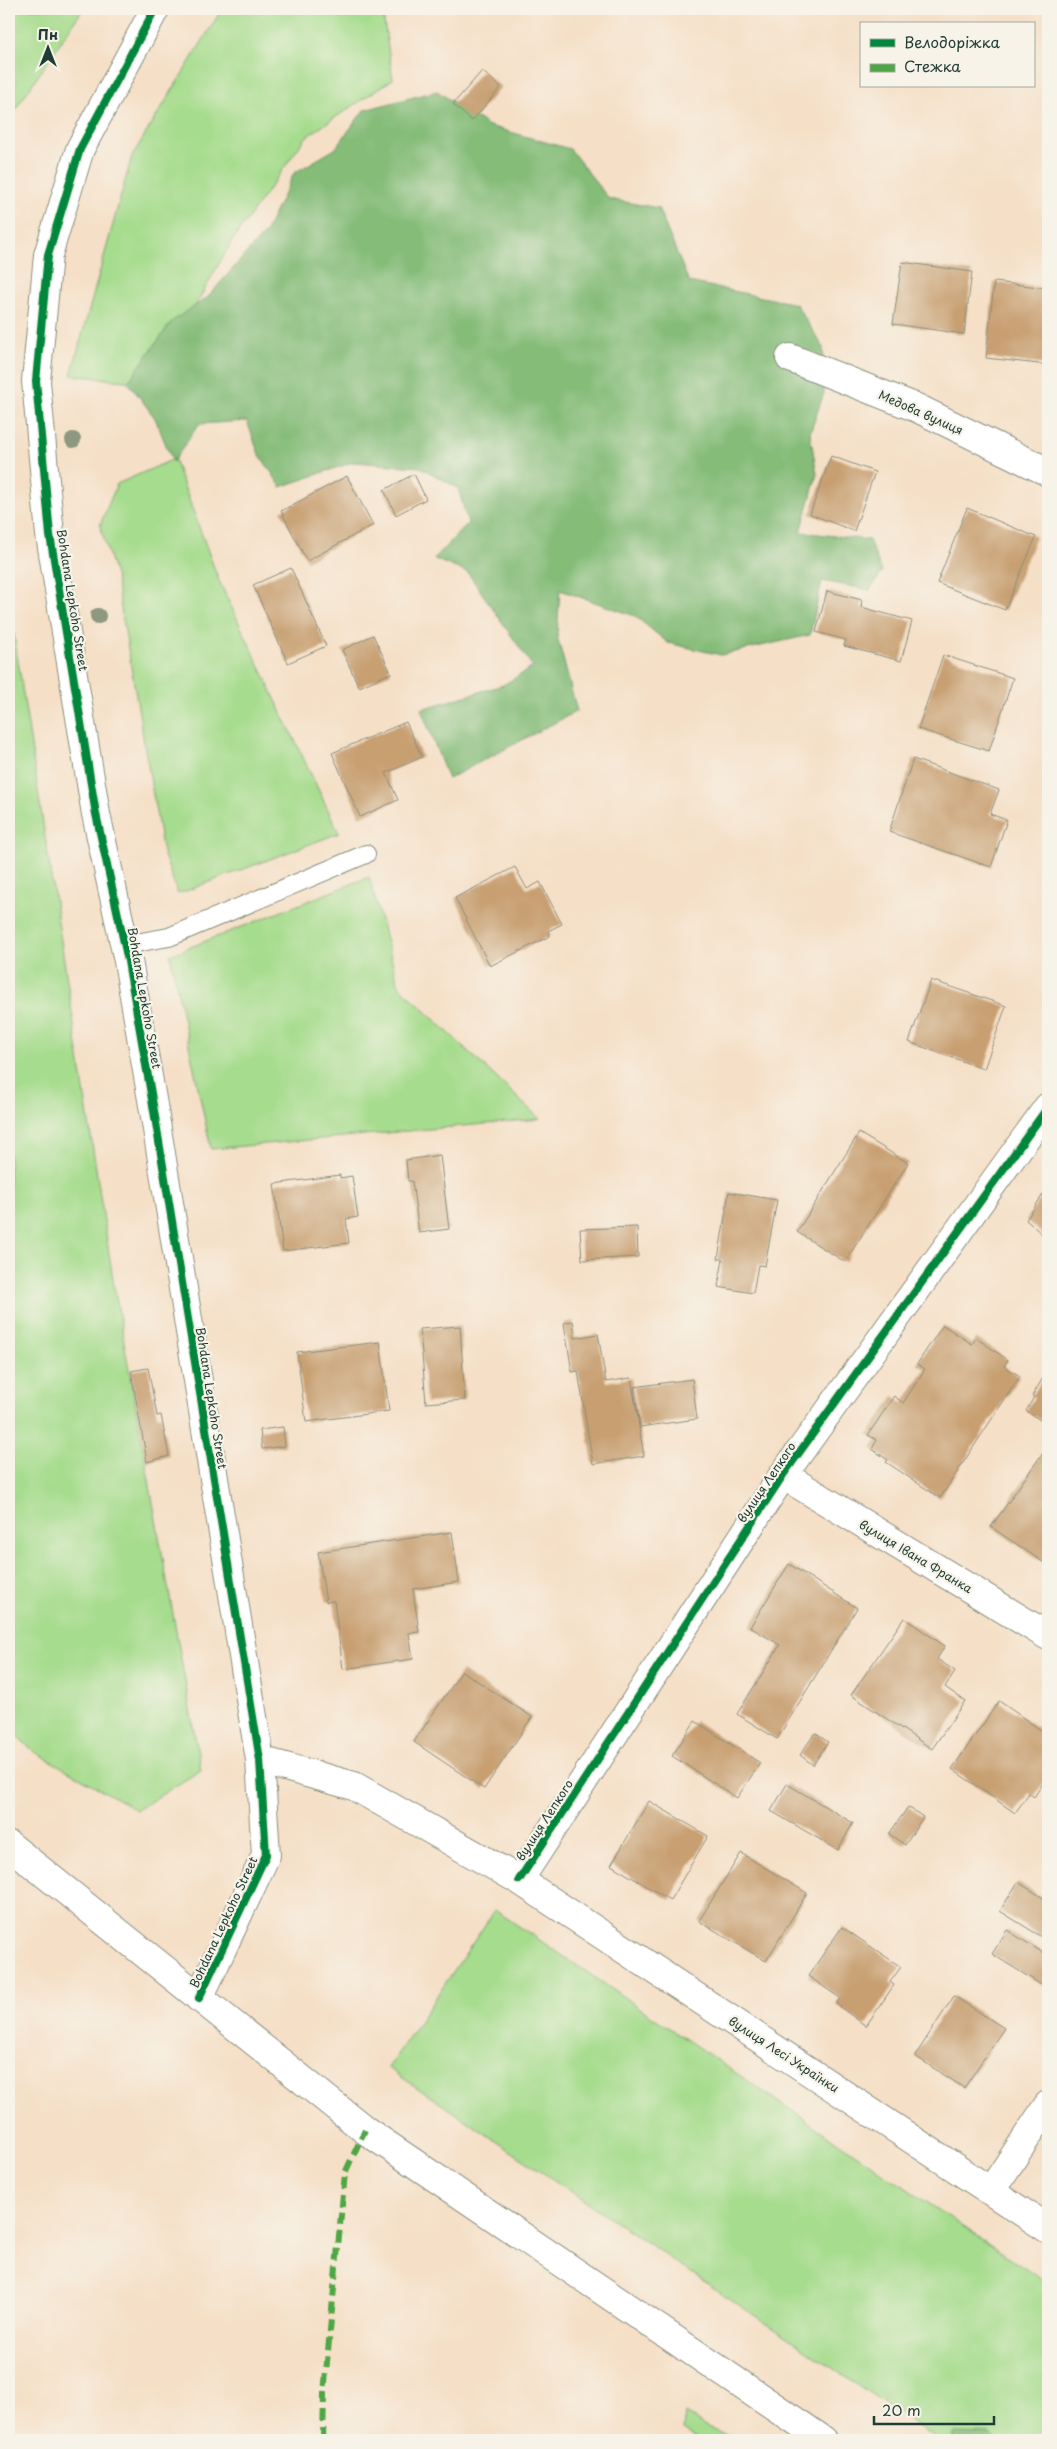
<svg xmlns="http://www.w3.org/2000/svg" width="1057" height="2449" font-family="'Playpen Sans',sans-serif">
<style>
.green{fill:#a6dc8d;stroke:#628c60}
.forest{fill:#84bc78;stroke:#527c56}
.building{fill:#c79f71}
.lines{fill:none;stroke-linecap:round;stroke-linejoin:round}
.lane-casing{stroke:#8a8e7d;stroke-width:20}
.street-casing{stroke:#8a8e7d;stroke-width:30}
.primary-casing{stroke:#8a8e7d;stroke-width:30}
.lane{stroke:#fff;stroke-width:18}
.street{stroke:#fff;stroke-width:28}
.primary{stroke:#fff;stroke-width:28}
.quiet{stroke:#4fa644;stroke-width:6;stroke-dasharray:12 6;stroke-linecap:butt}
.cycleway-casing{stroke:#f7f3e8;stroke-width:11}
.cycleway{stroke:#00873e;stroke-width:8}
.tree{fill:#8e9880}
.labels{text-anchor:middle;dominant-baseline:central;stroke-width:4.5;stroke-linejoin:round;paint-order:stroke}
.street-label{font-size:12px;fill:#1f3d34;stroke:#f7f3e8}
</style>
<rect width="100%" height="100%" fill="#f7f3e8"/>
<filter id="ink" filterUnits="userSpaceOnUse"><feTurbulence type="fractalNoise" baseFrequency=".02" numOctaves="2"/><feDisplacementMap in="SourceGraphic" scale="10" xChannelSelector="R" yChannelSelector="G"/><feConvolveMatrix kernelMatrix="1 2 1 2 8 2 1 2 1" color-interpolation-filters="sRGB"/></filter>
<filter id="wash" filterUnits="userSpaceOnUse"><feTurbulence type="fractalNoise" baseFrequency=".0096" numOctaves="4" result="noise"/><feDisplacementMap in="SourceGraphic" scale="20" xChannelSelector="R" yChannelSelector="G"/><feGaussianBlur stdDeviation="1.12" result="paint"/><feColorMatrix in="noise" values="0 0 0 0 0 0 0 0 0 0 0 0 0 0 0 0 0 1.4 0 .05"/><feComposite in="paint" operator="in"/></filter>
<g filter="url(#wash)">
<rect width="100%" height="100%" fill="#f5dfc6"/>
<path class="green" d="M9,9H83L9,119Z
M222,9H382L393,79L306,137L232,241L151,384L71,375L132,156Z
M174,459L219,581L339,833L178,894L163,853L116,579L100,525L117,484Z
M9,602L114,1286L201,1770L137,1810L35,1752L9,1729Z
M369,877L399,986L540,1119L211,1149L170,955Z
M495,1910L1048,2284V2440H939L388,2068Z
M685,2414L707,2427L743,2440H699L683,2430Z"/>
<path class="forest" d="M437,91L489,126L570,149L609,199L658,208L689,282L796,304L823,347L824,393L810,433L817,474L801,532L869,540L882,572L870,590L822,581L810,635L721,655L668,643L635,616L560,590L557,636L577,711L448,779L421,709L503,685L533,667L468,573L434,559L468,523L458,488L420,467L353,462L281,487L258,452L247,421L199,424L173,462L155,418L128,382L172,321L207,298L266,231L294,173L335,149L364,110Z
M954,2433L990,2434L999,2440H954Z"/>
<g id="blocks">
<path class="building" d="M482,71L501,87L472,121L453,104Z
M902,262L972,272L964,334L893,324Z
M994,282L1048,288V365L986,358Z
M831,456L875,472L854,531L810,514Z
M414,474L426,499L396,515L384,490Z
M347,476L373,525L307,561L281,511Z
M967,508L1036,537L1005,610L937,583Z
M291,568L326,646L288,663L253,585Z
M827,591L862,600L861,607L912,621L901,661L844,646L846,640L816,632Z
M373,635L391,673L359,687L342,650Z
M943,655L1013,678L989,751L918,729Z
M406,722L422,757L386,773L398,800L360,817L332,753Z
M913,759L999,790L990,814L1007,820L991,867L889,832Z
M515,867L527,889L540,882L562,924L548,931L550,936L490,966L455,898Z
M931,980L1006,1006L984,1069L909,1042Z
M859,1133L908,1163L845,1262L797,1232Z
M440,1155L449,1229L419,1233L412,1181H408L406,1160Z
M340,1175V1178L352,1176L358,1217L346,1219L349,1243L283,1251L274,1184Z
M1048,1187V1239L1026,1220Z
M729,1192L777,1200L765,1266L758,1265L753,1293L718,1287L723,1259H718Z
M637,1227L638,1257L582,1260L580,1229Z
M573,1321L575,1338L598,1334L606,1382L631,1378L644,1456L593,1464L578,1371L572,1372L564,1323Z
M943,1325L972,1344L976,1338L1008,1360L1004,1366L1020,1376L940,1498L886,1462L888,1460L872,1449L877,1440L868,1435L894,1396L903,1403L925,1369L917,1364Z
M460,1326L465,1400L426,1403L420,1329Z
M380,1342L389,1411L306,1422L297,1352Z
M148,1368L157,1416L161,1415L169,1456L147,1462L131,1371Z
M1048,1370V1425L1026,1411L1034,1397L1032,1396Z
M692,1379L697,1419L640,1427L634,1387Z
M283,1427L285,1446L262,1449L260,1430Z
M1042,1454L1048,1458V1554L1043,1562L991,1527Z
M452,1532L459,1582L413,1589L419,1632L409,1633L413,1659L343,1669L334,1601L326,1602L318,1552Z
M789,1564L857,1608L777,1739L737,1714L780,1645L750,1627Z
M904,1618L945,1646L937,1659L955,1671L945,1687L965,1701L932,1749L851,1695Z
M462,1671L532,1717L484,1789L414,1742Z
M999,1701L1048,1735V1764L1045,1769L1048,1772V1776L1034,1797L1029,1793L1015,1813L952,1769Z
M695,1721L760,1763L737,1798L672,1756Z
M815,1733L828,1742L813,1765L800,1755Z
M787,1784L853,1823L838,1850L771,1811Z
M649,1801L708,1836L670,1900L611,1865Z
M908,1807L923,1817L905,1845L889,1834Z
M741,1853L807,1893L766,1961L699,1921Z
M1018,1882L1048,1901V1941L1000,1911Z
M842,1927L901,1967L890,1982L894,1985L866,2026L836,2004L840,1998L808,1976Z
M1007,1930L1048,1956V1989L992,1954Z
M954,1996L1004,2028L964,2088L915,2056Z"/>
</g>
</g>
<g filter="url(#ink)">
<use href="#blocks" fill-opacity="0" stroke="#8a8e7d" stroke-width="1"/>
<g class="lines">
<g class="lane-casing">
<path id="lane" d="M124,945L169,937L366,854"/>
</g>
<g class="street-casing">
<path id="street" d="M155,9L80,149L48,255L36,381L50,535L96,814L128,961L154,1111L260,1760L266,1855L199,1998
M790,358L917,408L1048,472
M783,1475L1048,1636
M260,1760L354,1786L519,1880L1048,2229
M519,1880L783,1475L1048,1107
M991,2191L1048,2105"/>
</g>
<g class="primary-casing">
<path id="primary" d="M9,1845L365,2130L823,2440"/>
</g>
<use href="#lane" class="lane"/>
<use href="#street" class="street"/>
<use href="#primary" class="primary"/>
<path class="quiet" d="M323,2440L324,2393L345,2173L365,2130"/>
<g class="cycleway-casing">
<path id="cycleway" d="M155,9L80,149L48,255L36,381L50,535L96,814L128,961L154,1111L260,1760L266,1855L199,1998
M519,1880L783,1475L1048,1107"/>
</g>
<use href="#cycleway" class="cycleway"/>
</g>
<g class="tree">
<circle cx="73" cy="440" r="8"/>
<circle cx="98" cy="616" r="8"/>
</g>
</g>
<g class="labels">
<g class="street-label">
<text transform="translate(921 412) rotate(24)">Медова вулиця</text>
<text transform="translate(73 600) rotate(81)">Bohdana Lepkoho Street</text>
<text transform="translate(145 998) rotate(80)">Bohdana Lepkoho Street</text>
<text transform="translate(212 1398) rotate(81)">Bohdana Lepkoho Street</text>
<text transform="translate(766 1482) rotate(-56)">вулиця Лепкого</text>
<text transform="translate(916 1556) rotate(31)">вулиця Івана Франка</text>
<text transform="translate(544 1820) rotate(-57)">вулиця Лепкого</text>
<text transform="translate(223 1922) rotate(-65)">Bohdana Lepkoho Street</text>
<text transform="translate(784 2054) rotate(33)">вулиця Лесі Українки</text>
</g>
</g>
<rect width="1057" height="2449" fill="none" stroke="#f7f3e8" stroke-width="30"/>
<rect x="860" y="22" width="175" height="65" fill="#f7f3e8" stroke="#a1aaa0"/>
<rect x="870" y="39" width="25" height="8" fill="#00873e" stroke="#a1aaa0"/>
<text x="904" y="48" font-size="15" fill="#1f3d34">Велодоріжка</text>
<rect x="870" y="64" width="25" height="8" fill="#4fa644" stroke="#a1aaa0"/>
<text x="904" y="72" font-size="15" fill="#1f3d34">Стежка</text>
<g transform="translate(48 48)" stroke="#f7f3e8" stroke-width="4" paint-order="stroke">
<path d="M0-4L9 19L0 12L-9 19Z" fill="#1f3d34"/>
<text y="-8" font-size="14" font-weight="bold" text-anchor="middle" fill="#1f3d34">Пн</text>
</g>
<path d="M874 2416v8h120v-8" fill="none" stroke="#1f3d34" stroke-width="2.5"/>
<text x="882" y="2416" font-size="15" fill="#1f3d34" stroke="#f7f3e8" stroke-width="4" paint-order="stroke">20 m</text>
</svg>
